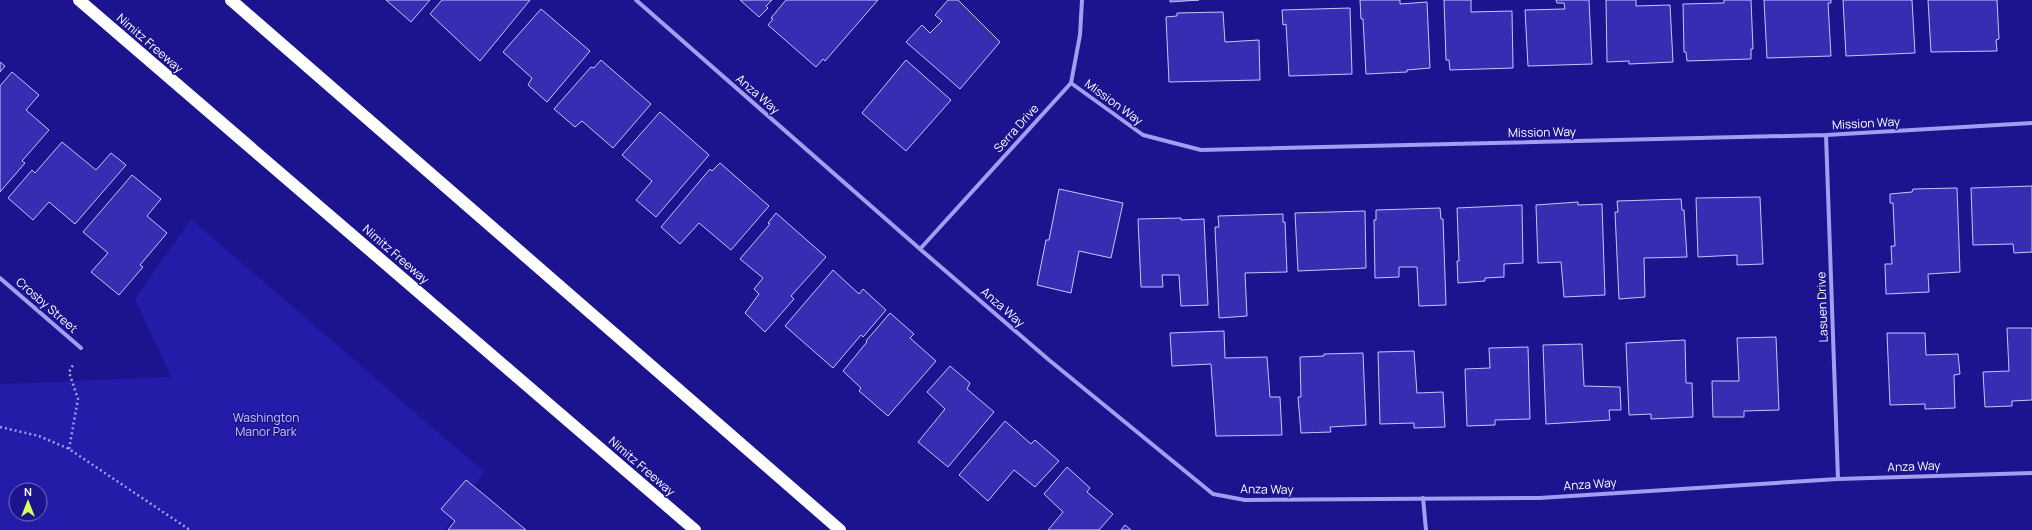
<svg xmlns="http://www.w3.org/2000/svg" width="2032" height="530" font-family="Manrope,sans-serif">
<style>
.green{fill:#231ca8;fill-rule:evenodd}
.building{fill:#362eb2;stroke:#c7c5fc}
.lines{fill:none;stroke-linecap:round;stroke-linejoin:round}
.path{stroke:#a29ef1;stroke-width:2.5;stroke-dasharray:2 3;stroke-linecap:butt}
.street{stroke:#a29ef1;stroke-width:4}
.highway{stroke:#fff;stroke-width:12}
.labels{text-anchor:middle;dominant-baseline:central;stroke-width:3;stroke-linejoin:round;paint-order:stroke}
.street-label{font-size:12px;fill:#fff;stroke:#1c148e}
.park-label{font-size:12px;fill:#c7c5fc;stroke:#1c148e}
</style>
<rect width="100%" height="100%" fill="#1c148e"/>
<path class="green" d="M191,219L484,472L445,530H0V384L171,377L135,299ZM16,490H40V514H16Z"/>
<path class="building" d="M386,0H430L411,22Z
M442,0H530L480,61L430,14Z
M740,0H772L766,6L768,8L759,17Z
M786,0H878L825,61L823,59L816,67L768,25L773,19L771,18Z
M948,0H958L1000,42L960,89L906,42L922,25L930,33L942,21L935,15Z
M1170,0H1199L1170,2Z
M1360,0H1400V4L1427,2L1430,68L1407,70V72L1366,74L1363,19H1361Z
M1444,0H1471V12L1512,11L1513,68L1450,70L1449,60H1446Z
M1556,0H1589L1592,64L1528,66L1525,10L1565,9L1564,3H1557Z
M1606,0H1636V6L1670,5L1673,62L1629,64V61L1607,62Z
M1724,0H1751L1753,49H1751V59L1687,61L1686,52H1684L1683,4L1724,3Z
M1764,0H1831V3H1828L1831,56L1767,58Z
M1843,0H1912L1915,53L1846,56Z
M1928,0H1997L1999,39L1996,40L1997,51L1931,52Z
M1350,8L1352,74L1289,76L1286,24L1283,25L1282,10Z
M541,9L590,51L547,102L528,85L532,78L503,52Z
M1223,12L1225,42L1259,40L1260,80L1169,82L1166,17L1177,16V13Z
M601,60L651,104L613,148L582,121L575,127L554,109L591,67L594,68Z
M906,60L951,100L906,151L862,113Z
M0,62L5,66L0,72Z
M12,72L39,95L26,110L49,130L22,161L25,163L0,192V86Z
M660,112L709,155L656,217L636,200L652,181L622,155Z
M62,142L96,170L111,153L126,165L75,224L49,202L33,220L8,198L32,170L35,173Z
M720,163L769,206L731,250L699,223L680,244L661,227L710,169L712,171Z
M132,175L161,199L147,216L167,233L140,265L143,267L119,295L91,272L108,253L83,232Z
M2032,186V252L2014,253L2013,244L1973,245L1971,188Z
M1957,188L1960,272L1928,274L1929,292L1886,294L1885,264H1892L1891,246H1895L1893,203H1890V194L1912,192L1913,189Z
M1059,189L1123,203L1111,258L1079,251L1071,293L1037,285L1046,240H1049Z
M1760,197L1763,264L1737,265V255L1698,257L1696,198Z
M1681,199L1682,210H1684L1687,257L1644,258L1645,297L1619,299L1615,212H1618L1617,201Z
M1578,202V205L1602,204L1605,295L1564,297L1561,262L1538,263L1536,205Z
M1522,205L1523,263L1504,264V277L1485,278V281L1458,283L1457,261H1459L1457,208Z
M1440,208L1441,219H1443L1446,305L1419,306L1417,267H1399V277L1375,278L1374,220H1376V210Z
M1365,211L1366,268L1298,271L1295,213Z
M776,213L826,257L791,296L794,299L765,332L745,313L759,294L754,289L763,278L740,259L770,224L768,223Z
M1283,214V222H1285L1287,272L1245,273L1247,316L1219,318L1215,227H1219L1218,216Z
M1181,218V220L1204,219L1208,305L1181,306L1179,275H1162L1163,287H1141L1138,219Z
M833,270L859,294L863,289L886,310L863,337L861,335L833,368L785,326Z
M890,313L914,334L910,338L936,361L888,416L859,391L861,388L843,371L867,342L866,341Z
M2007,328H2032V400L2012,401V406L1985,407L1983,372L2009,371Z
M1224,331L1225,358L1267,357L1270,397H1280L1282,435L1216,436L1211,364L1172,366L1170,333Z
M1887,333H1925L1926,355L1958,354L1960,374L1954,375L1955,408L1925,409V404L1890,405Z
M1776,337L1779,410L1744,411V417H1713L1712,381H1739L1737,338Z
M1685,340L1686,383H1692L1693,417L1651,419V414L1629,415L1626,343Z
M1582,344L1584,386L1620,387L1621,410H1609L1610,420L1546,424L1543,345Z
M1528,347L1530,419L1495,420V425L1467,426L1465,369L1490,368L1489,348Z
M1414,351L1417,393L1443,392L1445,427L1414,428V423L1380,424L1378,352Z
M1363,353L1366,425L1330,427L1331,432L1301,433L1298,397H1301L1300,357L1324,356V354Z
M950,366L970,383L967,389L994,412L948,467L918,442L945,409L927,392Z
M1005,421L1031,444L1035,440L1059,461L1035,487L1014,470L988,501L959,475Z
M1067,467L1090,488L1087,492L1113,514L1099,530H1048L1063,512L1044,494Z
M466,480L488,498L526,530H448L455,521L441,509Z
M1125,525L1131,530H1121Z"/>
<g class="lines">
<path class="path" d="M0,427L39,436L69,449L190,530
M69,449L78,399L69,372L73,365"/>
<path class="street" d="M636,0L920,249L1049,360L1213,494L1245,500L1539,498L1838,479L2032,473
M1071,83L1143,135L1201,150L1826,135L2032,123
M1826,135L1838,479
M920,249L1071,83L1080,35L1082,0
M0,278L81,348
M1423,498L1426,530"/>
<path class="highway" d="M79,0L695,530
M231,0L840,530"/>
</g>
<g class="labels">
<g class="street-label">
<text transform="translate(150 43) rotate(41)">Nimitz Freeway</text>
<text transform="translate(758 94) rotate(41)">Anza Way</text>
<text transform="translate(1114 102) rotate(36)">Mission Way</text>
<text transform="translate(1866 123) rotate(-3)">Mission Way</text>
<text transform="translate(1016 128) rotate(-48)">Serra Drive</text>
<text transform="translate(1542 132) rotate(-1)">Mission Way</text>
<text transform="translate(396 254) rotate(41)">Nimitz Freeway</text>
<text transform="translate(47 305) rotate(41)">Crosby Street</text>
<text transform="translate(1003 307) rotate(41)">Anza Way</text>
<text transform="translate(1822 307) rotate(-92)">Lasuen Drive</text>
<text transform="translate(642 466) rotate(41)">Nimitz Freeway</text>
<text transform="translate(1914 466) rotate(-2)">Anza Way</text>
<text transform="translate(1590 484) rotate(-4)">Anza Way</text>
<text transform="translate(1267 489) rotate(1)">Anza Way</text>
</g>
<g class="park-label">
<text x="266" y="417">Washington<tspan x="266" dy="14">Manor Park</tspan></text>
</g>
</g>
<g transform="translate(28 502)"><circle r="19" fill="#1c148e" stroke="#7772bb"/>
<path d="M0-3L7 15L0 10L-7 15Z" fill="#dcff5e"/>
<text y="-6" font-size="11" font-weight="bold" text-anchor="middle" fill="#ffffff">N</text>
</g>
</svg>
